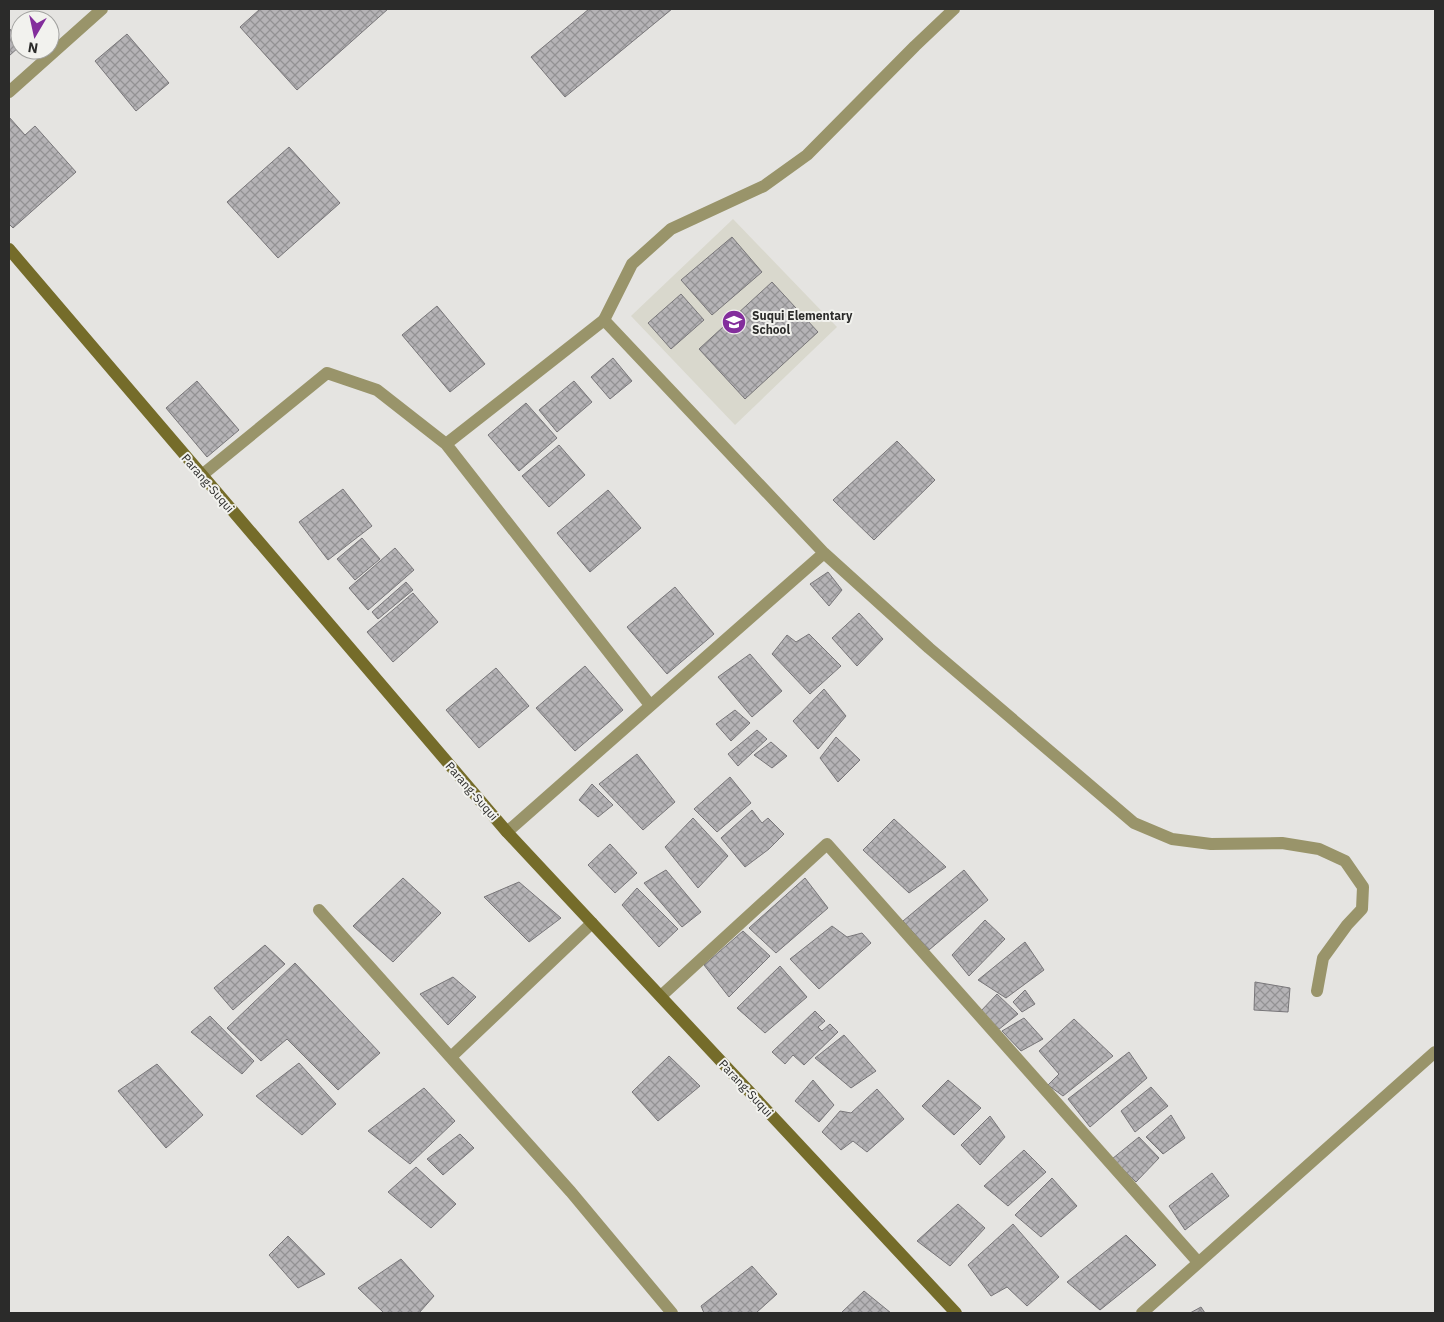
<svg xmlns="http://www.w3.org/2000/svg" width="1444" height="1322" font-family="'IBM Plex Sans',sans-serif">
<style>
.built{fill:#d9d8cd}
.building{fill:url(#building-cross-hatch);stroke:#787679}
.lines{fill:none;stroke-linecap:round;stroke-linejoin:round}
.service{stroke:#99946a;stroke-width:12}
.minor{stroke:#99946a;stroke-width:12}
.secondary{stroke:#756c2a;stroke-width:12}
.labels{text-anchor:middle;dominant-baseline:central;stroke-width:4;stroke-linejoin:round;paint-order:stroke}
.poi-label{font-size:12px;font-weight:bold;fill:#2b2b2a;stroke:#f2f2ee;text-anchor:start}
.street-label{font-size:12px;fill:#2b2b2a;stroke:#f2f2ee}
</style>
<defs>
<pattern id="building-cross-hatch" width="8" height="8" patternUnits="userSpaceOnUse" patternTransform="scale(1.25)"><rect width="8" height="8" fill="#b5b3b6"/><path d="M0 0l8 8M0 8l8-8" fill="none" stroke="#939294"/></pattern>
</defs>
<rect width="100%" height="100%" fill="#e5e4e1"/>
<path class="built" d="M733,219L837,327L735,425L631,316Z"/>
<path class="building" d="M260,9H388L297,90L240,27Z
M589,9H672L565,97L531,57Z
M9,28L20,40V46L9,56Z
M127,34L169,83L136,111L95,61Z
M9,117L25,135L35,126L76,172L13,228L9,224Z
M289,147L340,203L278,258L227,202Z
M732,237L762,272L712,315L681,280Z
M772,282L818,332L745,399L699,349Z
M681,294L704,320L671,349L648,323Z
M437,306L485,364L450,392L402,335Z
M613,358L632,381L610,399L591,377Z
M197,381L239,430L207,457L166,408Z
M574,381L592,402L557,432L539,410Z
M526,403L557,438L519,471L488,435Z
M897,441L935,480L874,540L833,500Z
M559,445L585,475L549,507L522,476Z
M343,489L372,526L328,560L299,522Z
M608,490L641,528L590,572L557,533Z
M362,538L380,559L355,580L337,559Z
M395,548L414,570L368,610L349,588Z
M828,572L842,590L829,606L810,584Z
M406,582L413,590L378,619L372,612Z
M675,587L714,634L667,674L627,627Z
M413,593L438,622L393,662L367,632Z
M859,613L883,639L857,666L832,638Z
M809,634L841,666L810,694L772,654L787,635L796,642Z
M750,654L782,691L752,717L718,677Z
M585,666L623,710L575,751L536,708Z
M496,668L529,706L479,748L446,710Z
M824,689L846,716L818,749L793,721Z
M735,710L750,723L731,741L716,724Z
M757,730L767,739L738,766L728,754Z
M836,737L860,760L838,782L820,758Z
M771,742L787,756L772,768L754,755Z
M637,754L675,802L643,830L599,784Z
M730,777L751,803L717,832L694,809Z
M592,784L613,805L598,817L579,800Z
M752,810L762,823L768,818L784,834L769,849L745,867L721,838Z
M693,818L728,856L698,888L665,847Z
M894,819L946,867L909,893L863,850Z
M610,844L637,873L615,893L588,865Z
M666,870L701,912L682,927L644,883Z
M964,870L988,900L929,950L903,921Z
M403,878L441,913L393,962L353,926Z
M805,878L828,908L776,953L749,928Z
M519,882L561,918L529,942L484,897Z
M637,888L678,929L659,947L622,905Z
M985,920L1005,939L969,976L952,955Z
M832,926L847,937L862,933L871,943L819,989L790,959Z
M743,931L770,956L729,997L704,965Z
M1025,942L1044,970L1006,998L978,980Z
M265,945L285,964L233,1010L214,988Z
M295,963L380,1053L338,1090L287,1039L261,1061L227,1028Z
M780,966L807,997L765,1033L737,1008Z
M453,977L476,997L448,1025L420,994Z
M1255,982L1290,988L1288,1012L1254,1010Z
M1025,990L1035,1004L1022,1012L1013,1002Z
M997,994L1018,1014L998,1030L980,1012Z
M815,1011L825,1021L818,1027L822,1031L830,1024L838,1032L804,1065L793,1055L785,1064L772,1052Z
M210,1016L254,1061L242,1074L191,1032Z
M1024,1018L1043,1039L1021,1051L1002,1031Z
M1074,1019L1113,1056L1063,1096L1048,1085L1059,1074L1039,1051Z
M844,1035L876,1071L851,1088L815,1058Z
M1129,1052L1147,1078L1090,1127L1068,1099Z
M669,1056L700,1086L658,1121L632,1092Z
M299,1063L336,1104L302,1135L256,1096Z
M157,1064L203,1115L166,1148L118,1091Z
M813,1080L834,1105L819,1122L795,1101Z
M948,1080L981,1108L954,1135L922,1106Z
M1151,1087L1168,1106L1135,1132L1121,1111Z
M424,1088L455,1121L410,1164L368,1131Z
M877,1089L904,1119L867,1152L853,1141L841,1150L822,1132L840,1111L851,1113Z
M1171,1115L1185,1138L1163,1154L1146,1137Z
M990,1116L1005,1137L980,1165L961,1145Z
M460,1134L474,1148L443,1175L427,1159Z
M1139,1137L1159,1158L1136,1182L1112,1159Z
M1024,1150L1046,1172L1008,1206L984,1186Z
M416,1167L456,1204L431,1228L388,1192Z
M1212,1173L1229,1196L1185,1230L1169,1206Z
M1052,1178L1077,1206L1041,1237L1015,1215Z
M958,1204L985,1228L950,1266L917,1241Z
M1013,1224L1059,1277L1027,1306L1007,1287L991,1296L968,1265Z
M1126,1235L1156,1265L1100,1310L1067,1282Z
M288,1236L325,1274L298,1288L269,1255Z
M401,1259L434,1296L419,1313H384L358,1288Z
M752,1266L777,1294L756,1313H704L701,1306Z
M864,1291L891,1313H841Z
M1201,1307L1205,1313H1190Z"/>
<g class="lines">
<path class="service" d="M604,320L632,264L671,229L764,186L807,155L915,46L954,9"/>
<path class="minor" d="M9,92L102,9
M446,444L604,320L824,553L929,648L1134,823L1172,839L1211,844L1282,843L1319,849L1345,861L1363,887L1362,909L1347,925L1323,958L1317,991
M202,475L327,373L377,390L446,444L650,705
M507,832L824,553
M319,910L571,1192L672,1313
M661,996L827,844L1198,1262
M451,1057L592,923
M1142,1313L1435,1052"/>
<path class="secondary" d="M9,249L507,832L956,1313"/>
</g>
<defs>
<g id="school-disc" transform="scale(1.25)"><circle r="9.5" fill="#832e9c" stroke="#f2f2ee"/><path d="M0-5L7-2L0 1L-7-2ZM-4 1L0 2.5L4 1V4Q0 6-4 4Z" fill="#fff"/></g>
</defs>
<g fill-rule="evenodd">
<use href="#school-disc" x="734" y="322"/>
</g>
<g class="labels">
<g class="poi-label">
<text x="752" y="315">Suqui Elementary<tspan x="752" dy="14">School</tspan></text>
</g>
<g class="street-label">
<text transform="translate(208 483) rotate(49)">Parang-Suqui</text>
<text transform="translate(472 791) rotate(49)">Parang-Suqui</text>
<text transform="translate(746 1088) rotate(47)">Parang-Suqui</text>
</g>
</g>
<rect width="1444" height="1322" fill="none" stroke="#2b2b2a" stroke-width="20"/>
<g transform="translate(35 35) rotate(189)"><circle r="24" fill="#f2f2ee" stroke="#a2a2a0"/>
<path d="M0-4L9 19L0 12L-9 19Z" fill="#832e9c"/>
<text y="-8" font-size="14" font-weight="bold" text-anchor="middle" fill="#2b2b2a">N</text>
</g>
</svg>
